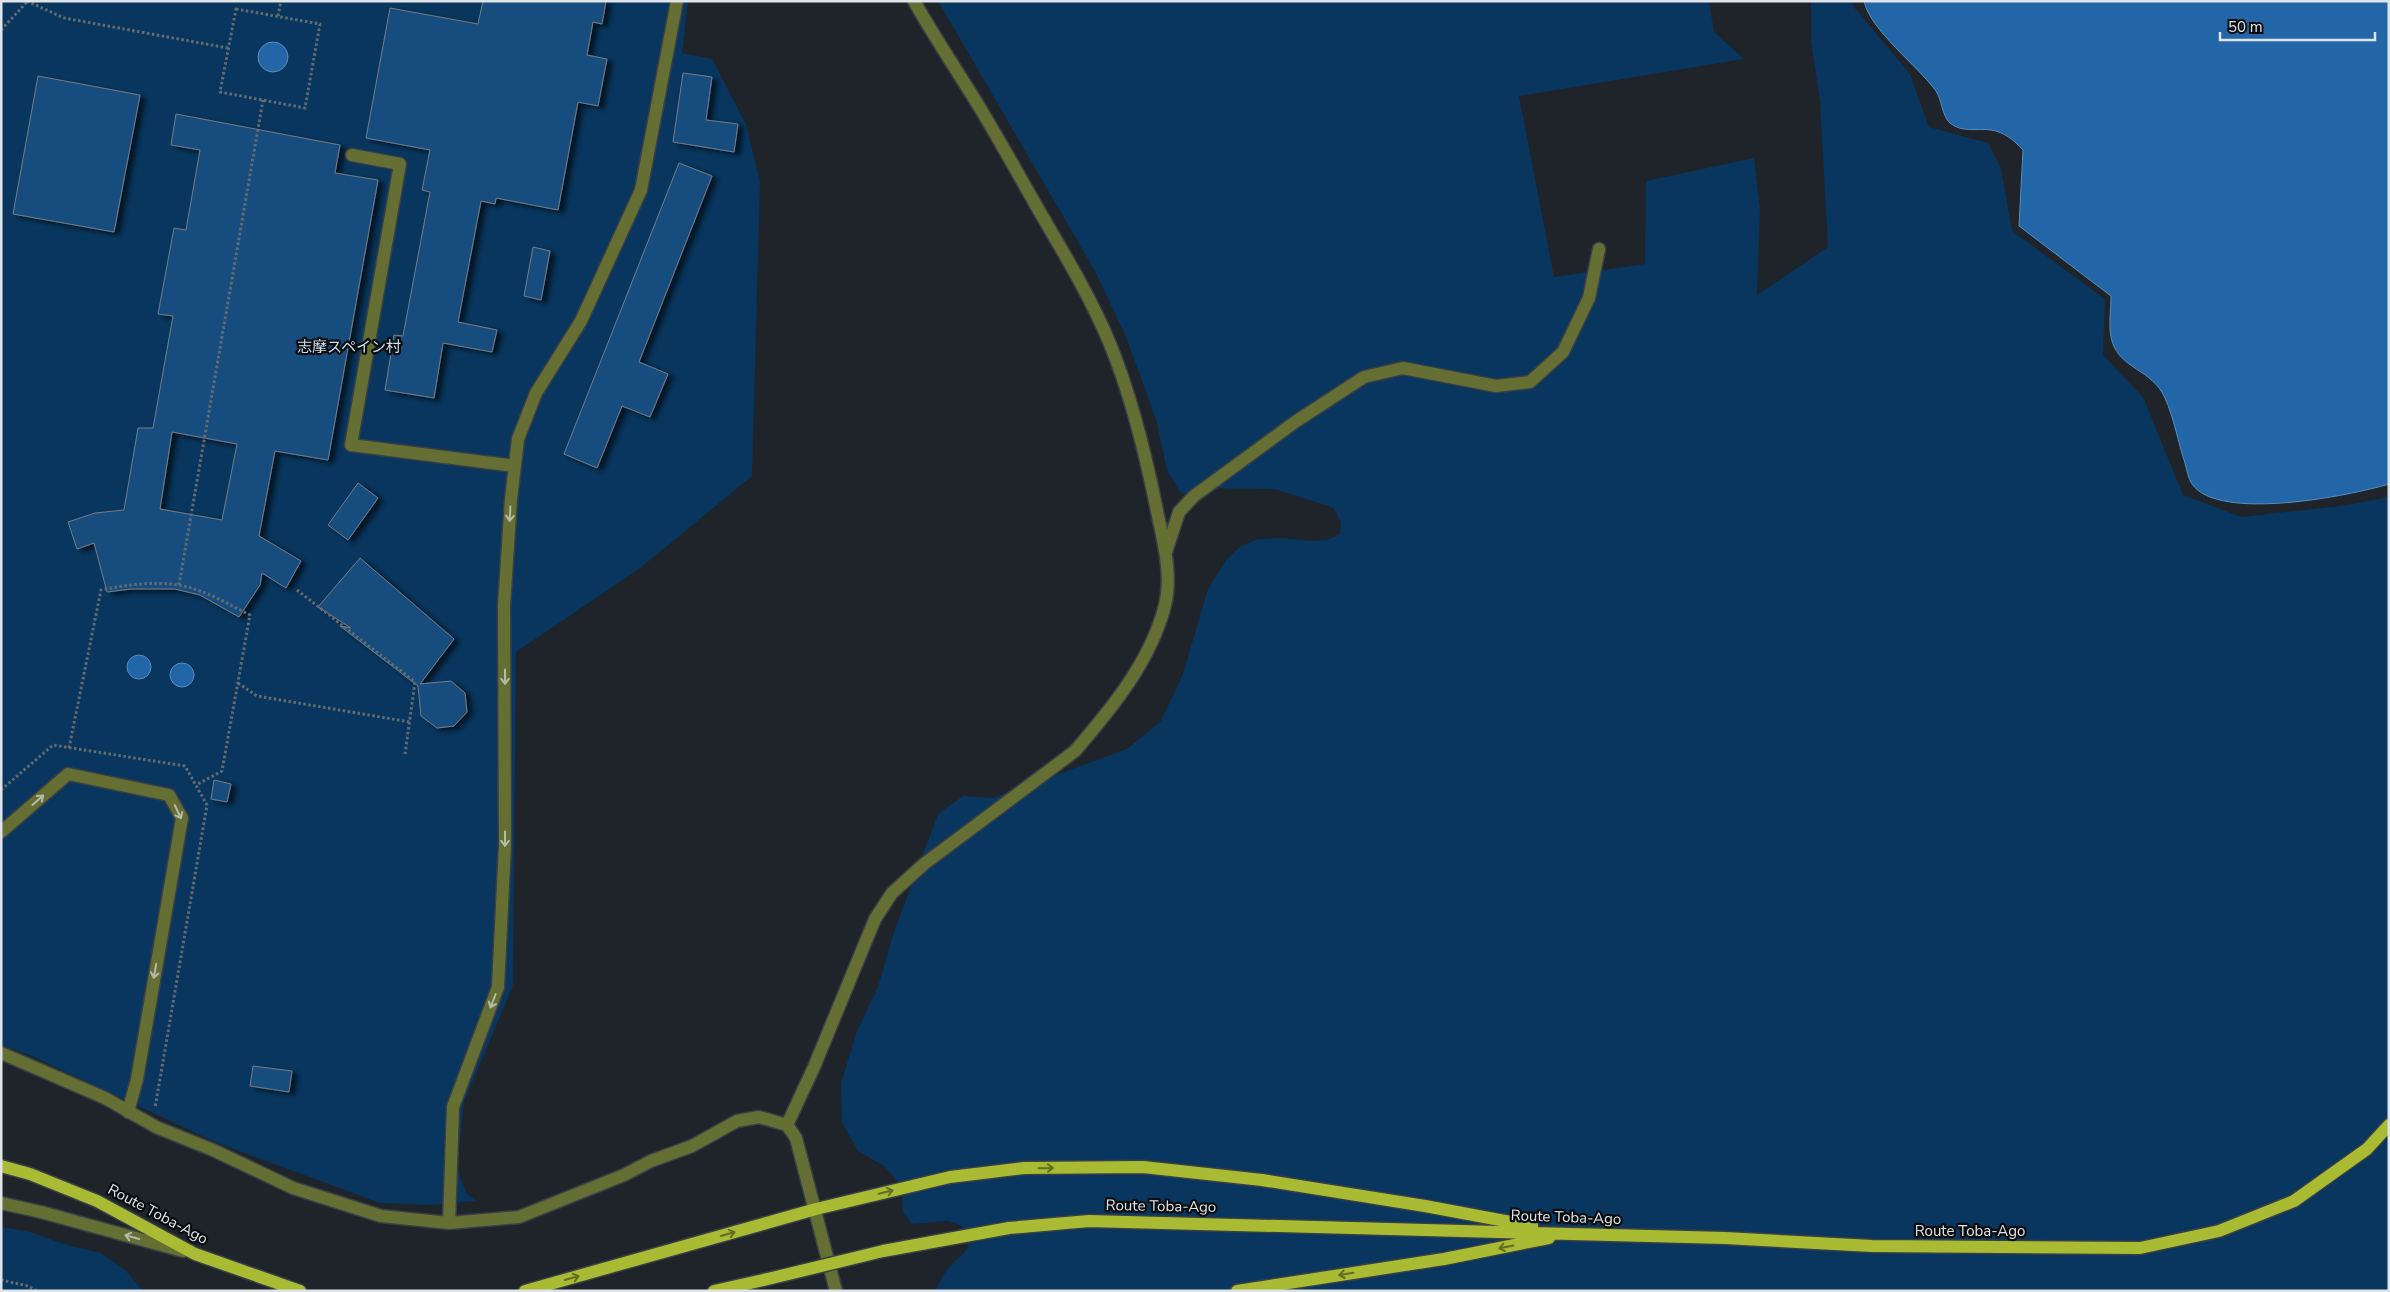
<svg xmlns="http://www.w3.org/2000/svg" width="2390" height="1292" font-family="'Nunito Sans','Noto Sans JP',sans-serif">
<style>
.green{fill:#08365e}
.water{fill:#2266a7;stroke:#5b8cba}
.building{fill:#194d7e;stroke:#757c84;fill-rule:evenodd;filter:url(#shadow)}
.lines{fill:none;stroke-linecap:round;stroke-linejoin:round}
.minor-casing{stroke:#393f45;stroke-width:15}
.major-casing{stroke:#393f45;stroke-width:15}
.path{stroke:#666b70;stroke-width:3;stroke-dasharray:2.5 2.5;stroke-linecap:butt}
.minor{stroke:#656f34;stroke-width:12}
.major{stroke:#a9bb33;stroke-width:12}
.major-bridge-casing{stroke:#393f45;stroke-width:15;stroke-linecap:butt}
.major-bridge{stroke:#a9bb33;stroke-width:12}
.oneway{stroke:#b5bba9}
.oneway2{stroke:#616d23}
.labels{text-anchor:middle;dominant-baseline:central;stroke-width:4.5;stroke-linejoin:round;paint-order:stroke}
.park-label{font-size:15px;fill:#cedff1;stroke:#0a0d0f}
.street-label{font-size:15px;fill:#e0e4e8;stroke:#0a0d0f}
</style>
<defs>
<filter id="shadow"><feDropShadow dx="5.5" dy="3" stdDeviation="2.5" flood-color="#0009"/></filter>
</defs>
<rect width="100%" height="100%" fill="#1e242a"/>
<path class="green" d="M1,1H688L682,53L712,59L746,124L760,182L752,476L639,569L516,652L513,985L464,1102L457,1167L466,1193L476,1201L429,1205L380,1203L215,1142L32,1056L1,1045Z
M938,1H1709L1714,32L1744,59L1519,96L1554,277L1645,264L1646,181L1754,158L1760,209L1757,295L1828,247L1820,101L1811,41V1H1852L1853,6L1910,74L1929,127L1988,143L2001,169L2012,231L2105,299L2103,355L2143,397L2183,495L2241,517L2341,506L2389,497V1291H935C940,1281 944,1272 952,1264C968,1248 974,1250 962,1226L948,1221L912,1224L903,1212L901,1185L884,1166L858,1151L842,1122L841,1083L857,1031L878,987L894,932L938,814L963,796L993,798L1127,749L1161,721L1183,674L1208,589L1226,560L1240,547L1258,539L1281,538L1313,541L1327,540L1340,534L1341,523L1334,508L1275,489L1199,488L1187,495L1180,492L1167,470L1156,419L1126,337L1095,271Z
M1,1227L30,1232L67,1245L101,1253L125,1270L143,1291H1Z"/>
<path class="water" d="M1864,1H2389V484C2349,496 2218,522 2192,484C2188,478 2187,470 2185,463C2178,442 2174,418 2165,398C2152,369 2120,369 2112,341C2108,329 2111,310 2111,296L2019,226L2023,150C2014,140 2004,132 1991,130C1977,128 1962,133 1950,123C1942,116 1942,100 1936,91C1918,66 1870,30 1864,1Z
M258 57a15 15 0 1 1 30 0a15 15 0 1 1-30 0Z
M127 667a12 12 0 1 1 24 0a12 12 0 1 1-24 0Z
M170 675a12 12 0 1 1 24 0a12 12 0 1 1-24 0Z"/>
<path class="building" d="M483,1H606L602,24L593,22L587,55L607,59L598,106L578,102L558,210L496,198L495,204L481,201L458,322L497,330L492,352L443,343L434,398L385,390L394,335L403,336L430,192L422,190L430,150L366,138L390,8L478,24Z
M683,73L712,77L706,120L738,124L734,152L673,142Z
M38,76L140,95L114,232L13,214Z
M176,114L340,145L335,173L378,180L328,460L275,451L259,536L301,561L286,588L262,573L260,585L239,617L200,595L175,589H131L107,592L94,543L77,549L68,522L95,513L124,510L138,428H153L173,316L158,314L174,228L186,230L200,150L171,145ZM172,432L237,444L222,520L160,509Z
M679,163L712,176L639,362L668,374L650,417L622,406L597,468L564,454Z
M533,247L550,251L541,300L524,296Z
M358,483L378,498L348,540L328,525Z
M360,558L454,639L420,684L451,681L465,693L467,712L454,726L437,728L421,716L418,686L340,626L351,628L318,607Z
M214,780L231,784L227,802L211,799Z
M253,1066L292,1071L289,1092L250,1086Z"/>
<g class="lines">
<g class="minor-casing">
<path id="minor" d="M352,155L400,164L351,445L515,466
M1166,552L1179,512L1194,496L1295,422L1364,377L1403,368L1496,386L1530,382L1563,352L1589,298L1599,249
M1,832L68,774L169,795L182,818L137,1079L128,1112
M1,1053L105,1098L156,1127L213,1150L293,1188L381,1216L449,1223L519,1217L624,1175L651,1161L692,1146L737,1121L759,1117L787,1125L796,1138L836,1291
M787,1125L814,1067L875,919L892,893L924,864L1075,751C1112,708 1151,661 1165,605C1173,573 1162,537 1156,506C1145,452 1131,395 1110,344C1092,300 1065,255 1041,214C1021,179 1001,143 980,108C958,72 935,38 914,1
M1,1203L41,1212L183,1251
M449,1223L453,1107L498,987L505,845L504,606L511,499L518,439L536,393L581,321L641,190L677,1"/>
</g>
<g class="major-casing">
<path id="major" d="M1,1166L30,1174L97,1201L195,1254L300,1291
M883,1251L1009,1228L1089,1221L1725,1238L1872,1246L2140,1248L2219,1231L2294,1201L2367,1149L2389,1125
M525,1291L816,1209L950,1177L1024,1168L1143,1167L1262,1180L1425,1206L1532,1226
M714,1291L772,1278
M1237,1291L1444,1259L1549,1238"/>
</g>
<path class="path" d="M27,1L64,18L228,48
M236,9L320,24L305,108L220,92Z
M278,16L281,1
M1,30L27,2
M179,585L263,100
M297,590L415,682L405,754
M238,683L257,696L410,722
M69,748L101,590C126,585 153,581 178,585C203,589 228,604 250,615L222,771L196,785
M1,790L53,745L185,766L207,805L155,1108
M1,1280L28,1286L37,1291"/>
<use href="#minor" class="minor"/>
<use href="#major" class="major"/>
<g class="major-bridge-casing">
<path id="major-bridge" d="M772,1278L883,1251"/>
</g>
<use href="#major-bridge" class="major-bridge"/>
</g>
<defs><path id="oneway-shaft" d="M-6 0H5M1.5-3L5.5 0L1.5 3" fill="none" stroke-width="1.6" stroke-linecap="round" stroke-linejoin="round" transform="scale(1.25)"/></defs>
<g class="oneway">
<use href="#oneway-shaft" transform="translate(510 514) rotate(93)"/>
<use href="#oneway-shaft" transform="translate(505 677) rotate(90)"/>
<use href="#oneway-shaft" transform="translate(38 800) rotate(-41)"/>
<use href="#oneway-shaft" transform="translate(178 812) rotate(65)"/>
<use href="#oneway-shaft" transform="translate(505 839) rotate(90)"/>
<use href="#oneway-shaft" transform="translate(155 971) rotate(100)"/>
<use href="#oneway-shaft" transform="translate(493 1001) rotate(111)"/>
<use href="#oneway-shaft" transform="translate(132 1237) rotate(-165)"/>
</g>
<g class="oneway2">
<use href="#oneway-shaft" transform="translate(1046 1168) rotate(-1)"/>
<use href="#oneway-shaft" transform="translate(886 1192) rotate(-14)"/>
<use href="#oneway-shaft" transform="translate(728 1234) rotate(-16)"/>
<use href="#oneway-shaft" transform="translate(1506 1247) rotate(169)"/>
<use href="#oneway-shaft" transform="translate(1346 1274) rotate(171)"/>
<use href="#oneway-shaft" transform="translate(572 1278) rotate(-16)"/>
</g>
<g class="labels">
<g class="park-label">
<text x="349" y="347">志摩スペイン村</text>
</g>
<g class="street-label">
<text transform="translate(1161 1206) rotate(1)">Route Toba-Ago</text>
<text transform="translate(158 1214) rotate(28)">Route Toba-Ago</text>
<text transform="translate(1566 1217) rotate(2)">Route Toba-Ago</text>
<text x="1970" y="1231">Route Toba-Ago</text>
</g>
</g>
<rect width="2390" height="1292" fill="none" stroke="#e0e4e8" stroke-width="5"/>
<path d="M2220 32v8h155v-8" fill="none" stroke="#e0e4e8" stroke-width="2.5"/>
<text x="2228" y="32" font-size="15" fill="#e0e4e8" stroke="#0a0d0f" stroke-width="4" paint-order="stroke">50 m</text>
</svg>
